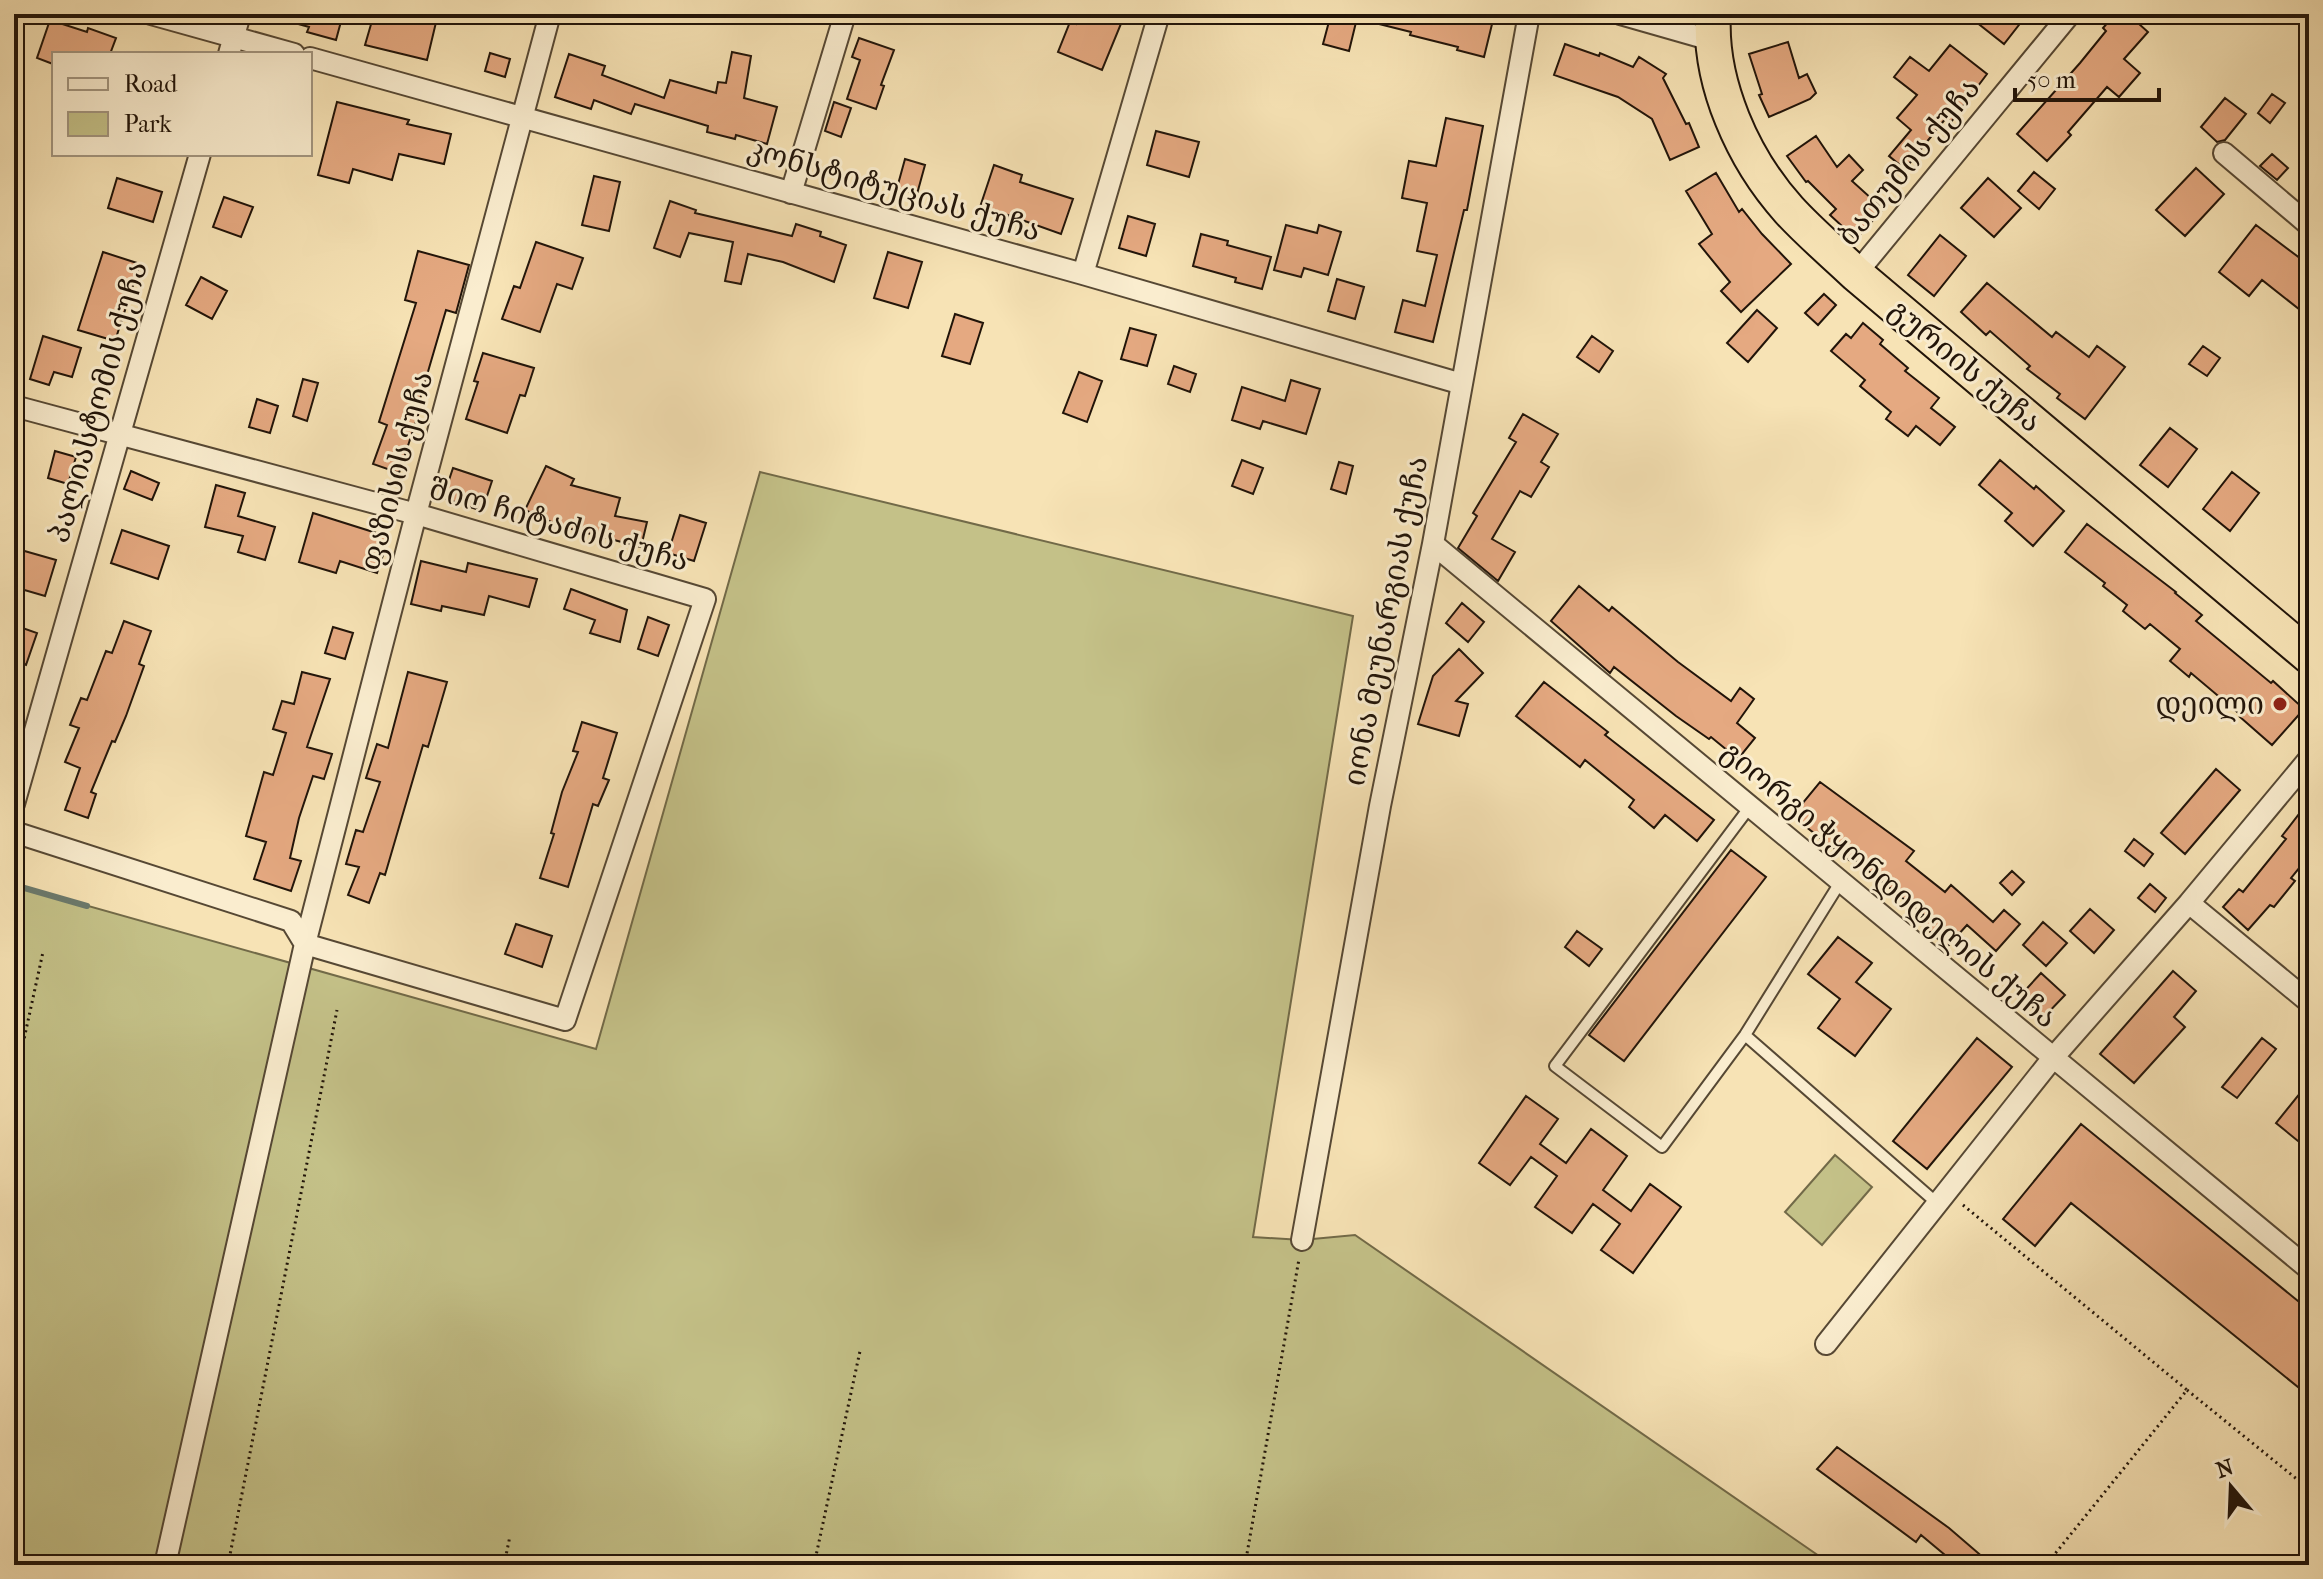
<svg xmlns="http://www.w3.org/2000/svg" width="2323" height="1579" font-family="'IM FELL French Canon','Noto Serif Georgian',serif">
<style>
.green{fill:#c4c188;stroke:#726a48;stroke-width:2}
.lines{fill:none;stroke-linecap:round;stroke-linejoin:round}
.stream{stroke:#6b7a6d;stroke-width:6}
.building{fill:#e5a981;stroke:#211409;stroke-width:2}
.service-casing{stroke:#564834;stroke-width:14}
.minor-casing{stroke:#564834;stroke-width:24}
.trunk-casing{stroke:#211409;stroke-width:38}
.path{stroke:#211409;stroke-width:3;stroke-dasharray:2 4;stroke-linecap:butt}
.service{stroke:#faedcf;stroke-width:10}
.minor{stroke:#faedcf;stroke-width:20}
.trunk{stroke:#f7e3b5;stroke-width:34}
.poi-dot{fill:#8f2418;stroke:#faedcf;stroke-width:3}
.labels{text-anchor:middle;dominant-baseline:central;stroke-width:6;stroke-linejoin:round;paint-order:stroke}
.street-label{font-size:30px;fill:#211409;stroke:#faedcf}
.poi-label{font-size:30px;fill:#211409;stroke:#faedcf;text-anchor:end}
</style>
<rect width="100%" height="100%" fill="#f7e3b5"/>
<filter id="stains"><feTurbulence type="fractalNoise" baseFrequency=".0025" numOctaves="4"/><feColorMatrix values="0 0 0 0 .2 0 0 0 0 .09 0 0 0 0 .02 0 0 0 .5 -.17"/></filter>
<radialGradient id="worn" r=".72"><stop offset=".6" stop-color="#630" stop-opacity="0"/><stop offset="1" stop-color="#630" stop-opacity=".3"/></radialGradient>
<path class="green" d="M760,472L1353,616L1253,1237L1302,1240L1355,1235L1832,1565H14V885L596,1049Z
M1835,1155L1872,1187L1822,1245L1785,1212Z"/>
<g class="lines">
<path class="stream" d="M14,885L87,906"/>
</g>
<path class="building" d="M278,14H343L336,40L307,32L309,27L277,18Z
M374,14H438L427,60L365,45Z
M1078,14H1125L1102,70L1058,52L1070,22L1076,24Z
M1331,14H1358L1349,51L1323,44Z
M1364,14H1484L1494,16L1484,57L1457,50L1458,47L1410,35L1411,32L1363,20Z
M1966,14H2012L2022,21L2004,44Z
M2115,14H2128L2148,32L2124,59L2140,73L2119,97L2107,87L2068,132L2071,135L2047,161L2017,134L2080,63L2106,31L2103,28Z
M50,20L87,32L88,28L116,38L110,54H54L53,64L37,58Z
M859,38L894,50L881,85L884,86L876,109L847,99L860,60L852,57Z
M1788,42L1799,78L1807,74L1816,93L1810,99L1769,117L1759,95L1762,94L1749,54Z
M1565,44L1599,56L1600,53L1633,67L1639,57L1666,74L1663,78L1686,124L1689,123L1699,147L1670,160L1652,119L1618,97L1554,75Z
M1950,45L1987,74L1951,122L1946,118L1905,169L1889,156L1911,130L1897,118L1917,95L1894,77L1910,57L1929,71Z
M732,52L751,56L744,98L777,107L767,144L736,135L735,139L707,132L708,126L635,104L631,114L594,100L591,109L555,97L569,54L605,66L602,75L664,98L670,80L716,93L718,82L726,83Z
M490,53L510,59L505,77L485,71Z
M2272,94L2285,103L2270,123L2258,113Z
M2225,98L2246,114L2225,140L2217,142L2201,127Z
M337,102L409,120L407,124L451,134L444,164L399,154L392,180L353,169L349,183L318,175Z
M834,102L851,108L841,137L825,131Z
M1446,118L1483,126L1467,210H1464L1433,342L1395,332L1403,300L1425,306L1437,255L1417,251L1427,203L1402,198L1409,161L1436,166Z
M1156,131L1199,142L1189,177L1147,165Z
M1816,136L1837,167L1849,155L1863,170L1852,181L1883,209L1856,239L1830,215L1836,209L1808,181L1806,182L1787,156Z
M2272,154L2288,168L2277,180L2260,166Z
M905,159L925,165L917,194L897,188Z
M994,165L1022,175L1020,182L1073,199L1061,234L1008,215L1007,219L979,210Z
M2196,168L2224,194L2185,236L2156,210Z
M2034,172L2055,189L2039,209L2018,191Z
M1716,173L1739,212L1742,209L1762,234L1791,264L1741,312L1721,291L1730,282L1699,244L1712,234L1686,191Z
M594,176L620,182L609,231L582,225Z
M117,178L162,192L153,222L108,208Z
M1988,178L2021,208L1994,237L1961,208Z
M224,197L253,207L241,237L213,227Z
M670,201L696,210L695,213L792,236L796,224L821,232L820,236L846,245L834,282L783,262L748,254L741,284L725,281L733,242L689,233L680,257L654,248Z
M1128,216L1155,224L1146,256L1119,248Z
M1286,225L1317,233L1319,225L1341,232L1328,275L1304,268L1301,277L1274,270Z
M2256,225L2309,265V317L2262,280L2249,296L2219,272Z
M1201,234L1228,241L1227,245L1271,257L1262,289L1235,282L1236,278L1193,266Z
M1940,235L1966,256L1934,296L1908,275Z
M536,242L583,258L572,289L557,284L540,332L502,319L514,286L520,288Z
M418,251L469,265L456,313L446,310L420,399L423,400L399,473L373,464L387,425L379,422L416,303L405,300Z
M103,252L140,264L115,341L78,330Z
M888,252L922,262L908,308L874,298Z
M201,277L227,291L212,319L186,305Z
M1337,279L1364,287L1355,319L1328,311Z
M1987,283L2052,337L2056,332L2089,357L2097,346L2125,367L2085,419L2057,398L2060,394L2027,369L2030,366L1990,331L1986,335L1961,312Z
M1824,294L1836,305L1818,325L1805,313Z
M1757,310L1777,328L1748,362L1727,343Z
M955,314L983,323L970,364L942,356Z
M1863,323L1883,340L1880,344L1908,368L1905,371L1939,398L1931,408L1955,427L1940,445L1916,426L1908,436L1886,419L1891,412L1860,386L1865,380L1831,351L1846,334L1851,338Z
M1130,328L1156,335L1147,366L1121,359Z
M43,336L81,348L72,377L54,372L49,385L30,379Z
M1592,336L1613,351L1599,372L1577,357Z
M2203,346L2220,358L2207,376L2189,364Z
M483,353L534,368L525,396L520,395L507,433L466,419L478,382L474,381Z
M1174,366L1196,374L1190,392L1168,384Z
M1079,372L1102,381L1087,422L1063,413Z
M303,379L318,383L307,421L293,416Z
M1291,380L1320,389L1306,434L1263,421L1260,429L1232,420L1242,387L1285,401Z
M257,399L278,406L270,433L249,427Z
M1523,414L1558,434L1541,462L1549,467L1531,497L1520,491L1492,539L1515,552L1498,581L1458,548L1477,516L1473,513L1516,442L1509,438Z
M2170,428L2197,449L2168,487L2140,465Z
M55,451L76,457L68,484L48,478Z
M1242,460L1263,468L1253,494L1232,486Z
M2000,460L2034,489L2036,486L2064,511L2033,546L2005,521L2012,513L1979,485Z
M1339,462L1353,466L1346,494L1331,489Z
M546,466L574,479L571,485L620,498L615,516L647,522L641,547L560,526L525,510Z
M453,468L492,481L482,511L443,498Z
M131,471L159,483L152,500L124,489Z
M2232,472L2259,493L2230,531L2203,509Z
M216,485L245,493L238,516L275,527L265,560L238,552L243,536L205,527Z
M313,513L389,537L377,573L340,561L336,573L299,562Z
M680,515L706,523L694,561L668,553Z
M2087,524L2176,592L2175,593L2202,615L2196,621L2271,683L2273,681L2304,709L2272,745L2240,717L2242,716L2191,673L2189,677L2170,661L2180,649L2150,624L2145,629L2123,611L2127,605L2103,586L2105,583L2065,552Z
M122,530L169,546L158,579L111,563Z
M14,548L56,560L45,596L14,587Z
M421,561L466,572L468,563L537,579L529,607L489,596L484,615L442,606L441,611L411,604Z
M1579,586L1609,611L1612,607L1678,662L1731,701L1740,688L1754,699L1737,723L1755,738L1738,759L1711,737L1709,739L1676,716L1614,667L1610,673L1551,621Z
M571,589L627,610L620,642L590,633L595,620L564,609Z
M1462,603L1484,622L1468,642L1446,623Z
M648,617L669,625L658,656L638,649Z
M124,621L151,631L139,664L144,666L126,716L115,742L112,741L91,792L96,794L88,818L65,810L80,768L65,762L79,728L70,725L81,698L87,700L106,651L112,653Z
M14,625L37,633L26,665L14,660Z
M333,627L353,633L345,659L325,653Z
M1459,649L1483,673L1456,701L1468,704L1459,736L1418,724L1433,676Z
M302,672L330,679L307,747L332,754L324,779L313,776L299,818L290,858L301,861L291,891L254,879L266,842L246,836L264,772L273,775L286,733L273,729L282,701L294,704Z
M408,672L447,682L428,747L423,745L385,875L380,873L369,903L348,895L359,867L346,864L356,830L363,832L380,782L366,778L377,744L388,748Z
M1544,682L1608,732L1605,735L1714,820L1697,841L1665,815L1654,828L1629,807L1634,800L1585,760L1580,767L1516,716Z
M582,722L617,733L603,778L609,780L598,806L593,804L568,887L540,878L554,834L551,833L562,792L578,752L573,751Z
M2216,769L2240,790L2185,854L2161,833Z
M1820,782L1914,851L1906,861L1945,892L1951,885L1993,922L2004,910L2020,924L1996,951L1967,925L1947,947L1918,921L1924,915L1851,857L1849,860L1792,816Z
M2309,801V856L2291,878L2295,881L2274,907L2270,905L2248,930L2223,907L2239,889L2243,892L2286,839L2282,836Z
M2134,839L2153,854L2144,866L2125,851Z
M1731,850L1766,877L1624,1061L1589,1035Z
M2012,871L2024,882L2012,895L2000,883Z
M2150,884L2166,898L2155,912L2138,898Z
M2090,909L2114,930L2094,953L2070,931Z
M2043,922L2067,943L2046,966L2023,945Z
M516,924L552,936L542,967L505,954Z
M1577,931L1602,949L1589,966L1565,947Z
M1838,937L1872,963L1856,982L1891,1009L1855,1056L1818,1028L1840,999L1808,974Z
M2173,971L2196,991L2174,1017L2185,1027L2134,1083L2100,1054Z
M2041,973L2065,995L2044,1017L2020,996Z
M1977,1038L2012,1067L1927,1169L1893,1141Z
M2262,1038L2276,1049L2237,1098L2222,1087Z
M2309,1082V1150L2276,1123Z
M1526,1096L1558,1119L1540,1144L1566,1163L1591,1129L1627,1156L1603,1190L1631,1211L1650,1184L1681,1207L1633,1273L1601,1250L1620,1224L1593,1204L1572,1233L1535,1207L1557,1176L1531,1157L1510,1185L1479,1163Z
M2081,1124L2309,1310V1396L2071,1203L2035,1246L2003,1219Z
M1837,1447L1949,1528L1992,1565H1957L1921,1535L1916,1542L1817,1469Z"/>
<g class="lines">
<g class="service-casing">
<path id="service" d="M1749,808L1555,1066L1662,1147L1745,1035L1841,881
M1745,1035L1938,1204"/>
</g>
<g class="minor-casing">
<path id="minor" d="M151,14L294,54
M1620,14L1711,40
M229,54L240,14
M310,58L1083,274L1462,384
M2224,153L2309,225
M791,193L845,14
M1083,274L1159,14
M1856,274L2070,14
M14,406L416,514L705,599L565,1020L305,944L291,921L14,832
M1433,544L2309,1269
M14,804L200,154
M2189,903L2309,1002
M1302,1240L1380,806L1433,544L1529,14
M1826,1344L2052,1059L2189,903L2309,759
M165,1565L305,944L416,514L550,14"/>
</g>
<g class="trunk-casing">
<path id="trunk" d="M1713,14C1709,83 1743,159 1789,210C1810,233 1834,253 1856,274L2309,656"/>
</g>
<path class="path" d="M14,1085L43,952
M1963,1205L2187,1390L2046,1565
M2187,1390L2309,1489
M228,1565L337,1010
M504,1565L510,1536
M814,1565L860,1351
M1245,1565L1299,1259"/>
<use href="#service" class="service"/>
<use href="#minor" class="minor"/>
<use href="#trunk" class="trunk"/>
</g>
<circle class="poi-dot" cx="2280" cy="704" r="8"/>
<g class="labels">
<g class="street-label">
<text transform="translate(1909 162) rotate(-51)">ბათუმის ქუჩა</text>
<text transform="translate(894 190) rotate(16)">კონსტიტუციას ქუჩა</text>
<text transform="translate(1965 366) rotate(40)">გურიის ქუჩა</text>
<text transform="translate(98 402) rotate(-74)">პალიასტომის ქუჩა</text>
<text transform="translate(397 471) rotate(-75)">ფაზისის ქუჩა</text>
<text transform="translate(559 525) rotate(16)">შიო ჩიტაძის ქუჩა</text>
<text transform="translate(1386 621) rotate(-79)">იონა მეუნარგიას ქუჩა</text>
<text transform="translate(1889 885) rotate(40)">გიორგი ჭყონდიდელის ქუჩა</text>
</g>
<g class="poi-label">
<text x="2264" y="704">დეილი</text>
</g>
</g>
<rect width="2323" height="1579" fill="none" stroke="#f7e3b5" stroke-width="48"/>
<rect x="16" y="16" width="2291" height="1547" fill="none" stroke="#211409" stroke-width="4"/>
<rect x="24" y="24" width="2275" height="1531" fill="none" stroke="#211409" stroke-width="2"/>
<rect x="52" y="52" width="260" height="104" fill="#faedcf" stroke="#a39680" stroke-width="2"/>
<rect x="68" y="78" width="40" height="12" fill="#faedcf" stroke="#a39680" stroke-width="2"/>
<text x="124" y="92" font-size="24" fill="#211409">Road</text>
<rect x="68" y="112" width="40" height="24" fill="#c4c188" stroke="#a39680" stroke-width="2"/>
<text x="124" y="132" font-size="24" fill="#211409">Park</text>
<g transform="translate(2231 1487) rotate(341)" stroke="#faedcf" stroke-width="6" paint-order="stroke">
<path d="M0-6L14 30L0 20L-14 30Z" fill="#211409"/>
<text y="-12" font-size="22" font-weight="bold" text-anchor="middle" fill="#211409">N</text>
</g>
<path d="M2015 88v12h144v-12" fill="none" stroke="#211409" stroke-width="4"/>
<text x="2027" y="88" font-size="24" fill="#211409" stroke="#faedcf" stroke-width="6" paint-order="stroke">50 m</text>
<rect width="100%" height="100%" filter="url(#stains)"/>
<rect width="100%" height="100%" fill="url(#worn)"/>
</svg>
